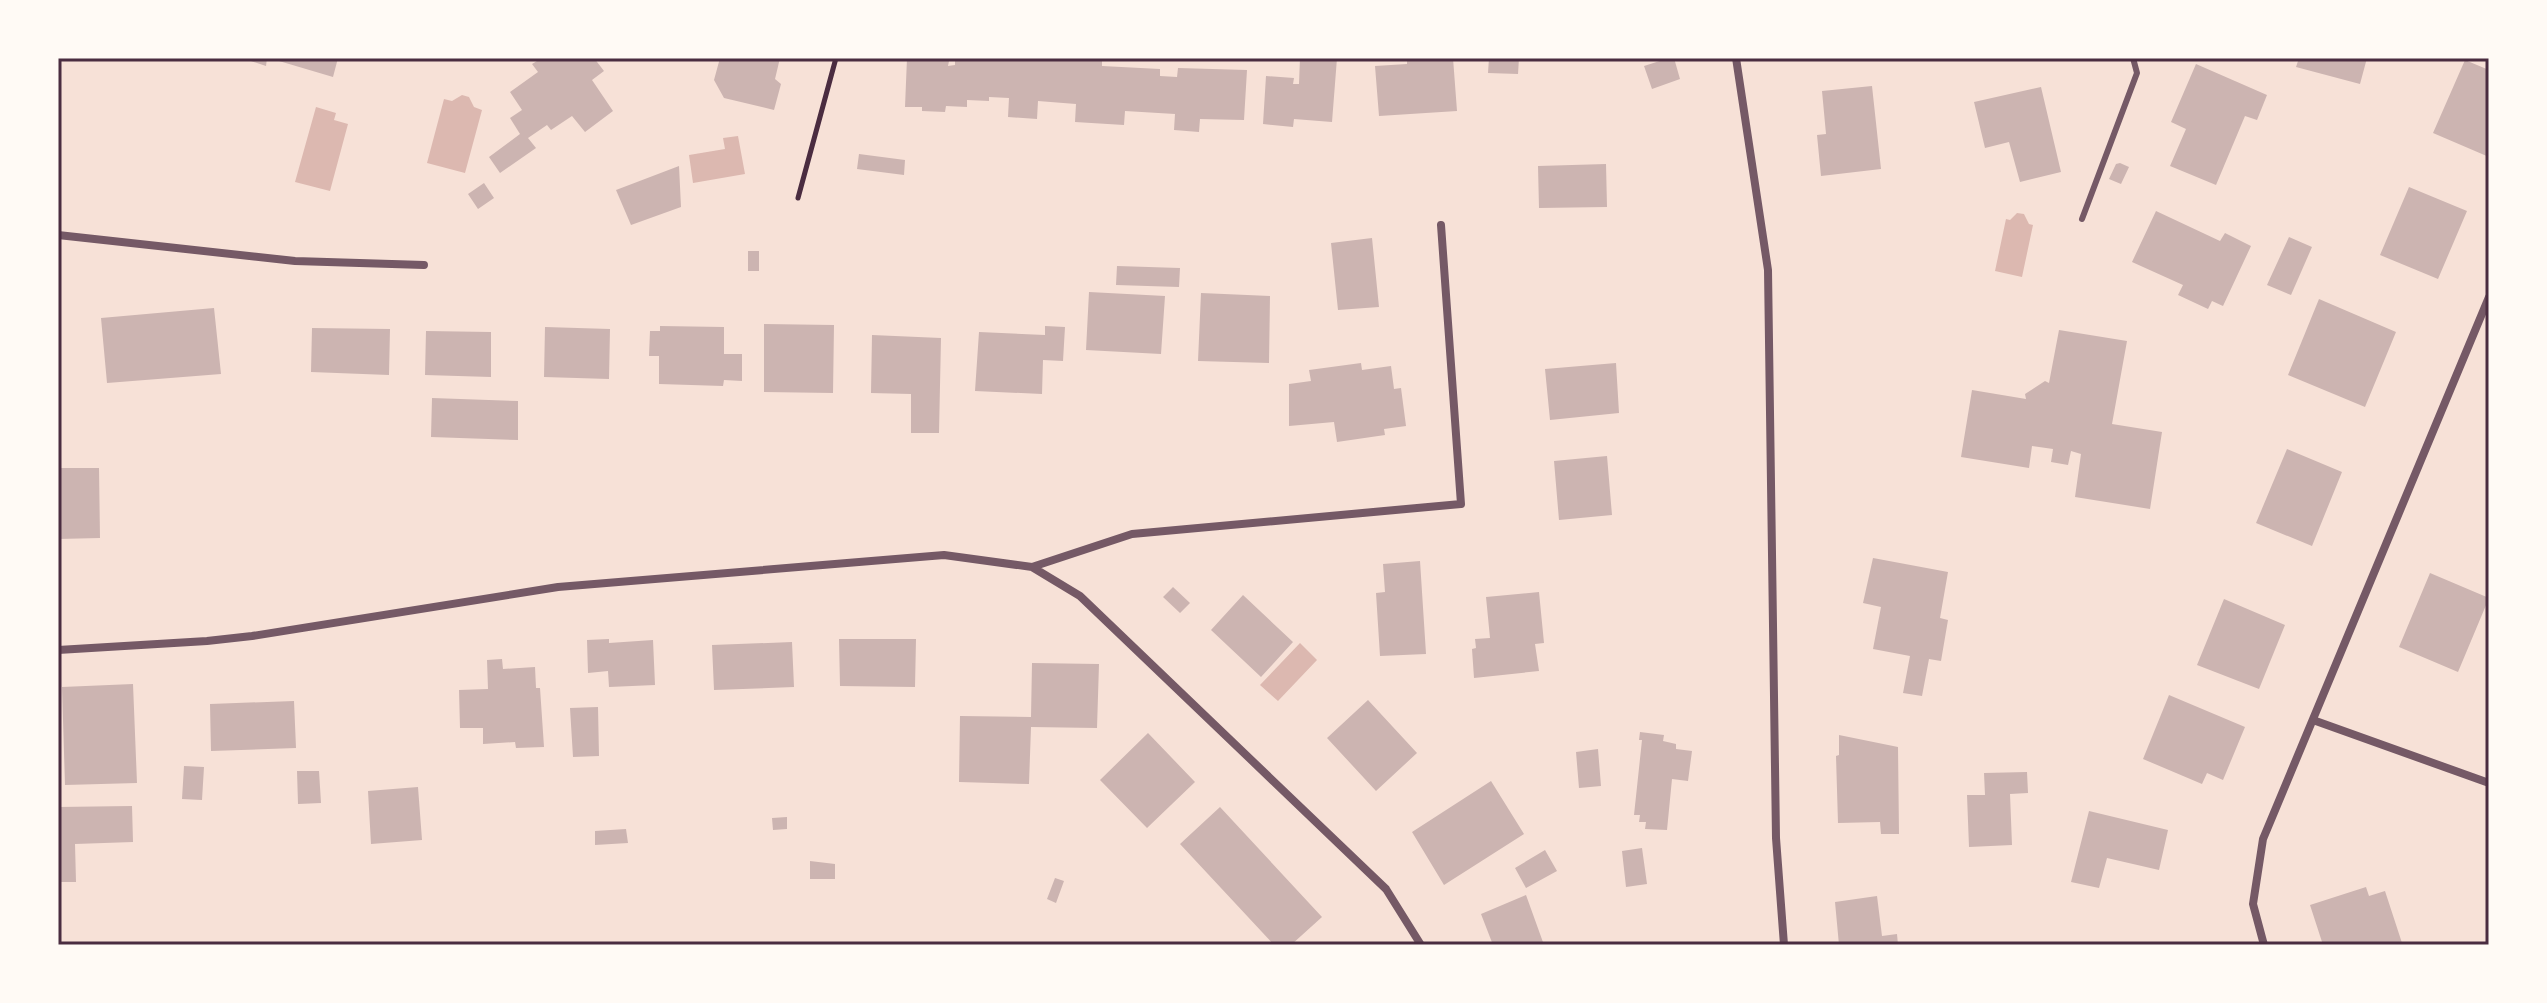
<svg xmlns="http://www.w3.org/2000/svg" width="2547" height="1003" font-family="'Titillium Web',sans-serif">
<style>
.water{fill:#dcb8b0}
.building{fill:#ccb4b1}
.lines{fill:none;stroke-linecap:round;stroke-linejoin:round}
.path{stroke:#4a2c40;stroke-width:5}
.service{stroke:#755966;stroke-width:6}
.minor{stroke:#755966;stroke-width:8}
.neatline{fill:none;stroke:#4a2c40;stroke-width:3}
</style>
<rect width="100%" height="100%" fill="#f7e1d7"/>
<path class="water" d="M462,95L469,97L474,107L482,110L465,173L427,163L444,99L452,101Z
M316,107L336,113L334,120L348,124L330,191L295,182Z
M738,136L745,174L693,183L689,155L725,149L723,138Z
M2017,213L2024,214L2029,224L2033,225L2022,277L1995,271L2006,219L2010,220Z
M1300,643L1317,660L1278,701L1260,685Z"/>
<path class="building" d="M242,58H267L266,66Z
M280,58H338L333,77L279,61Z
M542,58H594L604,71L592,80L613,111L585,132L572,116L551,130L547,125L528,138L536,148L500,173L489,157L520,134L510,118L522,110L510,92L538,72L532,64Z
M720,58H780L775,79L781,84L774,110L724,98L714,80Z
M907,58L949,61L948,66L955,65V58L1011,60V58H1102V66L1160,69V76L1177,77L1178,68L1247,70L1244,120L1200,119L1199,132L1174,130L1175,114L1125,111L1124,125L1075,122L1076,104L1038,101L1037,119L1008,117L1009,98L989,97V101L967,100V107L946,106L945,112L922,111V107H905Z
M1300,58H1337L1332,122L1294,119L1293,127L1263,124L1266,76L1294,78L1293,84H1299Z
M1407,58H1453L1457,111L1379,116L1375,66L1407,64Z
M1489,58H1519L1518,74L1488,73Z
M1669,58H1674L1680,79L1652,89L1644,66Z
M2299,58H2367L2360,84L2296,67Z
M2465,60L2489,70V157L2433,133Z
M2196,64L2267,95L2257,120L2245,116L2216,185L2170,166L2186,129L2171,122Z
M1872,86L1881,169L1821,176L1817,135L1826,134L1822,91Z
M2041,87L2061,172L2020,182L2009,142L1985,148L1974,102Z
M859,154L905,160L904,175L857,169Z
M2120,163L2129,167L2121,184L2109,179L2116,164Z
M1606,164L1607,207L1539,208L1538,166Z
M679,166L681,207L631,225L616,190Z
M484,183L494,198L478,209L468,194Z
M2409,187L2467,211L2438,279L2380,255Z
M2156,211L2220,241L2225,233L2251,246L2223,306L2212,301L2208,309L2178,295L2183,285L2132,262Z
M2289,237L2312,247L2291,295L2267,285Z
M1372,238L1379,307L1338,310L1331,243Z
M748,251H759V271H748Z
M1117,266L1180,268L1179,287L1116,285Z
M1089,292L1165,296L1161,354L1086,350Z
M1201,293L1270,296L1269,363L1198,361Z
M2319,299L2396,332L2365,407L2288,375Z
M214,308L221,374L107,383L101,318Z
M764,324L834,325L833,393L764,392Z
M660,326L724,327V354H742V381L724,380L723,386L659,384V356H649L650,331H660Z
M1045,326L1065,327L1063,361L1043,360L1042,394L975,391L979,332L1045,335Z
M545,327L610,329L609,379L544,377Z
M312,328L390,329L389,375L311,372Z
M2059,330L2127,341L2112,424L2162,432L2150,509L2075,497L2081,454L2071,451L2068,465L2051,462L2053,449L2032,446L2029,468L1961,457L1972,390L2026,399L2025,394L2045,381L2049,383Z
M426,331L491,332V377L425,375Z
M872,335L941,338L939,433H911V394L871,393Z
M1361,363L1362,370L1391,366L1394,389L1401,388L1406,426L1384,429L1385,435L1337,442L1334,422L1289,426V384L1311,381L1309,370Z
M1616,363L1619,413L1550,420L1545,369Z
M432,398L518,401V440L431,437Z
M2287,449L2342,472L2312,546L2256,523Z
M1607,456L1612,515L1559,520L1554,461Z
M58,468H99L100,538L58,539Z
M1873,558L1948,572L1940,618L1948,620L1941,661L1929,659L1922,696L1903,693L1910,656L1873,649L1881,607L1863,603Z
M1420,561L1426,654L1380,656L1376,593L1385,592L1383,564Z
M2430,573L2489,598L2458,672L2399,647Z
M1173,587L1190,603L1180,613L1163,597Z
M1539,592L1544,643L1535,644L1539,671L1474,678L1472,649L1476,648L1475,639L1490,638L1486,597Z
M1243,595L1293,642L1261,677L1211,630Z
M2224,599L2285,625L2259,689L2197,665Z
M609,639V643L653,640L655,685L609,687L608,671L588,673L587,640Z
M839,639H916L915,687L840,686Z
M792,642L794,687L714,690L712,645Z
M502,659L503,669L535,667L536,688H540L544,747L516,748L515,742L483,744V728H460L459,690L488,689L487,660Z
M1032,663L1099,664L1097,728L1031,727L1029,784L959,782L960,716L1031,717Z
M133,684L137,783L65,785L62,687Z
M2169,695L2245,727L2223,780L2207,773L2202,784L2143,759Z
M1368,700L1417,753L1376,791L1327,738Z
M294,701L296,748L211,751L210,704Z
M598,707L599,756L573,757L570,708Z
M1640,732L1664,735L1663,741L1676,744V749L1692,751L1688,781L1672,779L1667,830L1645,829L1646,822H1639L1640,815H1634L1642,740H1639Z
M1148,733L1195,782L1147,828L1100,780Z
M1839,735L1898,747L1899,834H1881L1880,822L1838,823L1836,756L1839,755Z
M1598,749L1601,786L1579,788L1576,752Z
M184,766L204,767L202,800L182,799Z
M297,771H319L321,803L298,804Z
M2027,772L2028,793L2010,794L2012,845L1969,847L1967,795H1985L1984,773Z
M1491,781L1524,834L1444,885L1412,832Z
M418,787L422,840L371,844L368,791Z
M132,806L133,842L75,844L76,882H58V807Z
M1220,807L1322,917L1291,945H1274L1180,844Z
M2089,811L2168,830L2159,870L2107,858L2099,888L2071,882Z
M787,817V829L773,830L772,818Z
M626,829L628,843L595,845V831Z
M1642,848L1647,884L1626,887L1622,851Z
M1545,850L1557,871L1526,888L1515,868Z
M810,861L835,864V879H810Z
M1055,878L1064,881L1056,903L1047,899Z
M2366,887L2369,896L2385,891L2402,943L2323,945L2310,905Z
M1526,895L1544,945H1493L1481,914Z
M1877,896L1882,936L1897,934L1898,945H1839L1835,902Z"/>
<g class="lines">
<path class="path" d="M798,198L836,58"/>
<path class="service" d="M2082,219L2137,73L2133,58"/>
<path class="minor" d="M1736,58L1768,270L1776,838L1784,945
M58,235L295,261L424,265
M1032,567L1132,534L1461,504L1441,225
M58,650L207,641L252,636L558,587L944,555L1032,567L1080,596L1386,889L1421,945
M2313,720L2489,783
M2264,945L2253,904L2263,839L2489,297"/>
</g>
<rect width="2547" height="1003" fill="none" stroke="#fffaf5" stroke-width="120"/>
<rect x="60" y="60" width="2427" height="883" class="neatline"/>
</svg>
